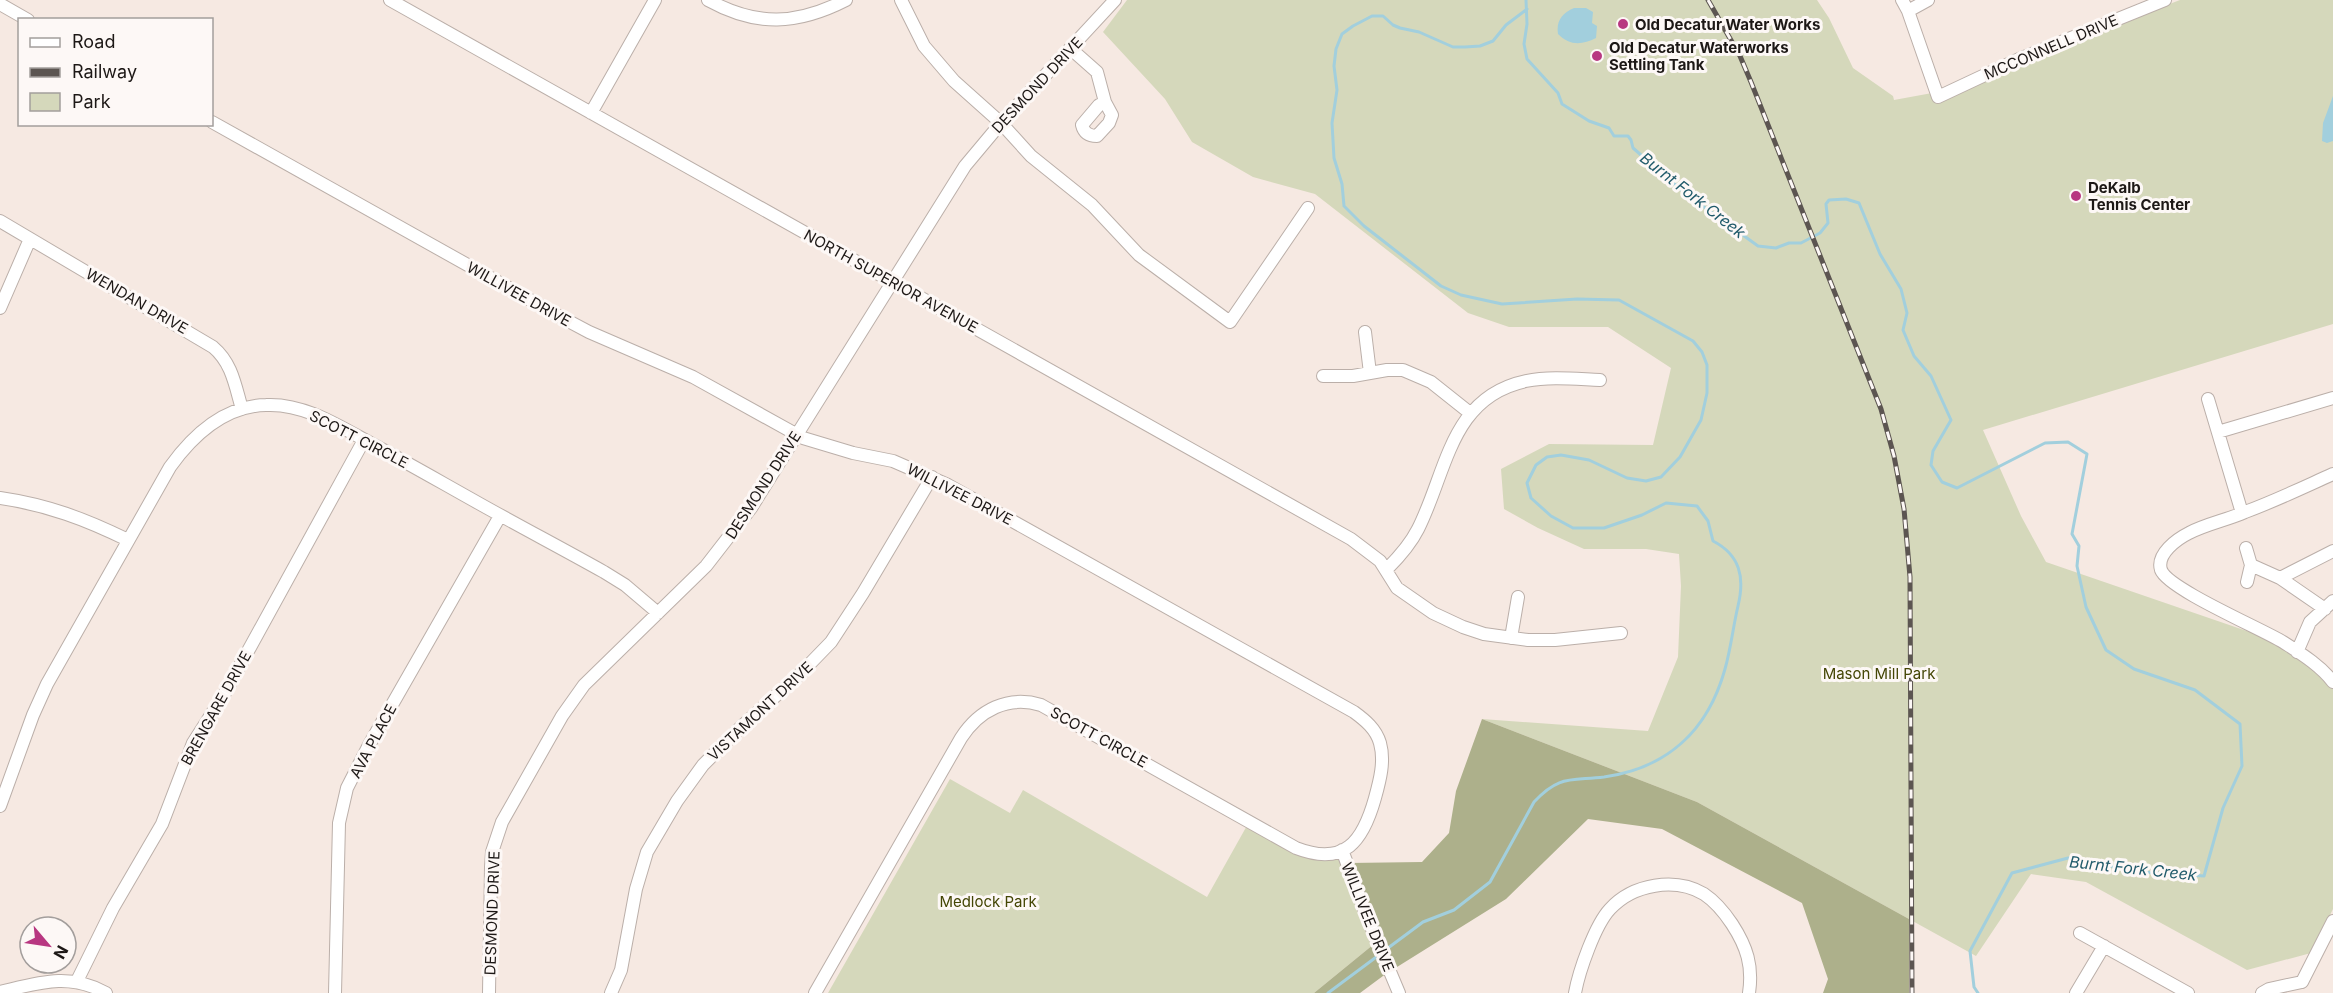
<svg xmlns="http://www.w3.org/2000/svg" width="2333" height="993" font-family="Inter,sans-serif">
<style>
.green{fill:#d5d8bb}
.forest{fill:#adb08b}
.water{fill:#a2cfdd}
.lines{fill:none;stroke-linecap:round;stroke-linejoin:round}
.stream{stroke:#a2cfdd;stroke-width:3}
.minor-casing{stroke:#bbafa9;stroke-width:14}
.minor{stroke:#fff;stroke-width:12}
.rail-casing{stroke:#5c5551;stroke-width:5}
.rail{stroke:#fdf8f6;stroke-width:3;stroke-dasharray:9;stroke-linecap:butt}
.poi-dot{fill:#b83781;stroke:#fdf8f6;stroke-width:2}
.labels{text-anchor:middle;dominant-baseline:central;stroke-width:6;stroke-linejoin:round;paint-order:stroke}
.poi-label{font-size:15px;font-weight:bold;fill:#1d1816;stroke:#fdf8f6;text-anchor:start}
.street-label{font-size:15px;fill:#1d1816;stroke:#fdf8f6}
.park-label{font-size:15px;fill:#444605;stroke:#fdf8f6}
.water-label{font-size:16px;font-style:italic;fill:#215b6b;stroke:#fdf8f6}
</style>
<rect width="100%" height="100%" fill="#f6e9e2"/>
<path class="green" d="M1127,0H1817L1829,18L1853,68L1893,96L1894,100L1943,91L2180,0H2333V324L1983,430L2021,516L2046,562L2273,640L2333,682V909L2311,953L2247,970L2086,882L2031,874L1976,956L1697,802L1482,719L1648,731L1678,657L1681,586L1679,554L1646,549H1584L1538,528L1504,509L1501,469L1549,444L1653,445L1671,368L1608,327H1509L1468,313L1315,194L1253,177L1192,142L1165,99L1103,32Z
M950,779L1010,813L1023,790L1207,897L1249,822L1305,851L1342,850L1374,944L1314,993H828Z"/>
<path class="forest" d="M1482,719L1697,802L1909,919V993H1823L1828,979L1802,903L1662,829L1588,819L1506,899L1389,972L1349,863L1422,862L1449,833L1456,791Z
M1374,944L1387,973L1360,993H1314Z"/>
<path class="water" d="M1574,8H1586L1593,12L1592,23L1597,26L1596,38C1582,45 1570,46 1558,34C1556,21 1562,13 1574,8Z
M2333,96V141L2327,143L2322,141L2323,123Z"/>
<g class="lines">
<path class="stream" d="M1526,0L1527,24L1524,44L1527,59L1558,93L1562,104L1589,121L1609,128L1614,136H1628L1631,140L1633,148L1686,194L1758,246L1776,248L1789,243H1801L1820,233L1828,223L1826,204L1829,200L1846,199L1859,203L1880,254L1901,289L1907,313L1903,330L1914,356L1931,376L1951,420L1933,451L1931,465L1942,482L1957,488L2045,443L2068,442L2087,454L2072,534L2079,546L2077,566L2086,607L2106,650L2134,669L2195,690L2240,724L2242,766L2223,808L2204,876L2142,872L2068,858L2012,873L1970,951L1974,987L1978,993
M1384,951L1423,922L1454,910L1490,882L1534,802C1559,775 1570,781 1604,777C1668,768 1708,730 1725,669C1731,648 1733,627 1738,606C1745,577 1740,555 1713,541L1708,521L1697,506L1666,503L1642,515L1604,528H1573L1551,516L1531,498L1527,483L1536,465L1547,457L1561,455L1589,460L1627,478L1646,481L1661,477L1680,457L1701,420L1707,393V365L1702,352L1693,341L1619,300L1577,299L1502,304L1461,295L1441,286L1364,226L1344,206L1342,184L1334,158L1332,123L1337,90L1334,66L1336,49L1342,34L1353,26L1372,16H1383L1393,25L1400,28L1419,32L1453,47H1465L1480,46L1493,41L1506,25L1527,9
M1328,993L1379,955"/>
<g class="minor-casing">
<path id="minor" d="M390,0L1351,539L1380,561L1397,588L1433,613L1463,627L1484,634L1528,640H1555L1621,633
M708,0C757,27 797,25 846,0
M901,0L924,46L954,81L1001,123L1031,156L1092,205L1139,255L1230,322L1308,208
M1902,0L1908,11L1938,97L2019,59L2165,0
M0,4L28,20
M1908,11L1928,0
M1071,49L1097,72L1105,102L1112,115L1109,123L1097,136C1089,136 1084,133 1082,125L1099,105L1105,102
M591,113L655,0
M212,122L557,315L589,332L693,377L803,438L853,453L893,461L948,485L1354,712C1365,720 1376,729 1380,743C1385,761 1380,780 1375,798C1363,841 1345,867 1296,848L1041,705C1008,695 979,710 961,738L815,993
M0,221L213,347C232,363 235,385 242,409
M0,308L30,239
M1365,332L1370,373
M1323,376H1353L1387,370H1403L1431,382L1470,413
M2208,399L2242,513
M2218,432L2333,398
M2333,474C2304,487 2275,501 2245,512C2227,520 2206,524 2189,533C2177,539 2156,554 2161,570C2168,589 2262,629 2283,642C2300,653 2320,665 2333,682
M0,498C48,505 85,519 128,540
M2246,548L2251,565L2247,582
M2251,565L2280,578L2325,609
M1387,569C1399,557 1410,545 1418,529C1447,472 1450,397 1526,381C1550,376 1576,379 1600,380
M2280,578L2333,551
M1511,638L1518,597
M2297,652L2310,622L2333,601
M0,806L33,715L47,684L170,467C193,435 224,406 266,405C304,403 339,426 372,444C408,463 444,484 480,504C521,527 563,549 604,572L625,585L658,613
M1342,850L1367,917L1399,993
M2080,933L2188,993
M77,981L113,908L162,824L193,743L225,693L364,440
M2302,982L2333,921
M0,992C38,983 69,972 106,993
M335,993L339,823L347,788L369,745L500,516
M489,993L491,867L492,852L502,822L562,716L584,685L706,566L751,508L965,166L1001,123L1115,0
M611,993L621,970L636,889L647,852L677,801L703,765L741,727L799,675L831,642L863,593L932,477
M1575,993C1579,971 1595,925 1610,909C1633,884 1675,877 1704,894C1716,902 1724,912 1732,924C1747,947 1753,966 1749,993
M2076,993L2104,946
M2262,993L2269,989L2302,982"/>
</g>
<use href="#minor" class="minor"/>
<g class="rail-casing">
<path id="rail" d="M1708,0L1740,56L1751,82L1881,409L1894,456L1904,509L1910,577L1912,993"/>
</g>
<use href="#rail" class="rail"/>
</g>
<g class="poi-dot">
<circle cx="1623" cy="24" r="6"/>
<circle cx="1597" cy="56" r="6"/>
<circle cx="2076" cy="196" r="6"/>
</g>
<g class="labels">
<g class="poi-label">
<text x="1635" y="24">Old Decatur Water Works</text>
<text x="1609" y="47">Old Decatur Waterworks<tspan x="1609" dy="17">Settling Tank</tspan></text>
<text x="2088" y="187">DeKalb<tspan x="2088" dy="17">Tennis Center</tspan></text>
</g>
<g class="street-label">
<text transform="translate(2051 47) rotate(-23)">MCCONNELL DRIVE</text>
<text transform="translate(1037 85) rotate(-47)">DESMOND DRIVE</text>
<text transform="translate(891 281) rotate(29)">NORTH SUPERIOR AVENUE</text>
<text transform="translate(519 294) rotate(29)">WILLIVEE DRIVE</text>
<text transform="translate(137 301) rotate(30)">WENDAN DRIVE</text>
<text transform="translate(359 439) rotate(27)">SCOTT CIRCLE</text>
<text transform="translate(763 485) rotate(-57)">DESMOND DRIVE</text>
<text transform="translate(960 494) rotate(27)">WILLIVEE DRIVE</text>
<text transform="translate(216 708) rotate(-61)">BRENGARE DRIVE</text>
<text transform="translate(760 711) rotate(-43)">VISTAMONT DRIVE</text>
<text transform="translate(1099 737) rotate(29)">SCOTT CIRCLE</text>
<text transform="translate(373 741) rotate(-62)">AVA PLACE</text>
<text transform="translate(492 913) rotate(-88)">DESMOND DRIVE</text>
<text transform="translate(1368 917) rotate(68)">WILLIVEE DRIVE</text>
</g>
<g class="park-label">
<text x="1879" y="673">Mason Mill Park</text>
<text x="988" y="901">Medlock Park</text>
</g>
<g class="water-label">
<text transform="translate(1693 195) rotate(38)">Burnt Fork Creek</text>
<text transform="translate(2133 868) rotate(6)">Burnt Fork Creek</text>
</g>
</g>
<rect x="18" y="18" width="195" height="108" fill="#fdf8f6" stroke="#a39e9c" stroke-width="1.5"/>
<rect x="30" y="38" width="30" height="9" fill="#ffffff" stroke="#a39e9c" stroke-width="1.5"/>
<text x="72" y="48" font-size="18" fill="#1d1816">Road</text>
<rect x="30" y="68" width="30" height="9" fill="#5c5551" stroke="#a39e9c" stroke-width="1.5"/>
<text x="72" y="78" font-size="18" fill="#1d1816">Railway</text>
<rect x="30" y="93" width="30" height="18" fill="#d5d8bb" stroke="#a39e9c" stroke-width="1.5"/>
<text x="72" y="108" font-size="18" fill="#1d1816">Park</text>
<g transform="translate(48 945) rotate(119)"><circle r="28" fill="#fdf8f6" stroke="#a39e9c" stroke-width="1.5"/>
<path d="M0-4.5L10 22L0 15L-10 22Z" fill="#b83781"/>
<text y="-9" font-size="16" font-weight="bold" text-anchor="middle" fill="#1d1816">N</text>
</g>
</svg>
